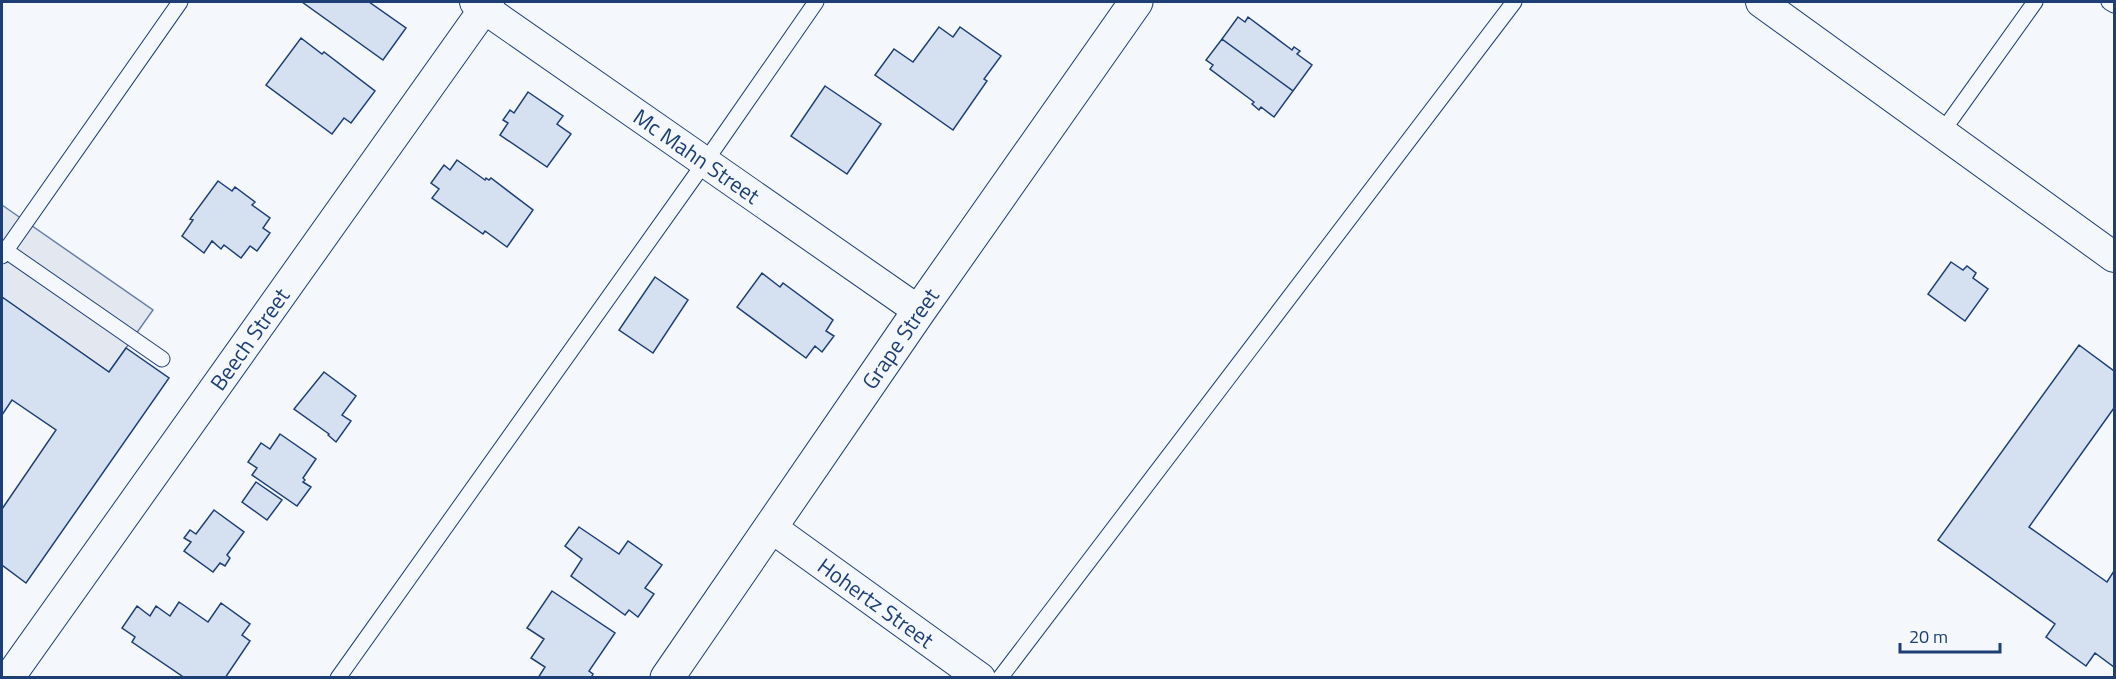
<svg xmlns="http://www.w3.org/2000/svg" width="2116" height="679" font-family="'Titillium Web',sans-serif">
<style>
.parking{fill:#e3e8f0;stroke:#687fa3;stroke-width:1.5}
.building{fill:#d5e0f0;stroke:#1d3f73;stroke-width:1.5}
.lines{fill:none;stroke-linecap:round;stroke-linejoin:round}
.lane-casing{stroke:#1d3f73;stroke-width:17}
.street-casing{stroke:#1d3f73;stroke-width:32}
.secondary-casing{stroke:#1d3f73;stroke-width:35}
.lane{stroke:#f4f7fb;stroke-width:15}
.street{stroke:#f4f7fb;stroke-width:30}
.secondary{stroke:#f4f7fb;stroke-width:33}
.labels{text-anchor:middle;dominant-baseline:central;stroke-width:4.5;stroke-linejoin:round;paint-order:stroke}
.street-label{font-size:22px;fill:#1d3f73;stroke:#f4f7fb}
</style>
<rect width="100%" height="100%" fill="#f4f7fb"/>
<path class="parking" d="M2,205L153,310L109,372L2,297Z"/>
<path class="building" d="M302,2H369L406,28L383,60Z
M1238,17L1245,22L1248,17L1292,50L1294,47L1300,51L1297,54L1312,65L1293,91L1222,39Z
M939,27L953,37L960,27L1001,56L984,79L987,81L953,130L875,75L894,49L913,62Z
M301,38L322,54L324,52L375,91L351,123L344,118L332,134L266,85Z
M1222,39L1293,91L1274,117L1261,107L1259,110L1252,104L1254,102L1210,69L1213,65L1206,60Z
M825,86L881,124L847,174L791,136Z
M528,92L563,116L557,124L571,134L547,167L500,135L508,123L503,120L510,110L514,113Z
M457,160L485,180L486,178L489,180L491,178L533,210L507,247L485,231L483,234L432,198L439,189L431,183L444,165L450,170Z
M218,181L232,191L235,187L255,202L252,205L270,218L263,228L270,233L257,251L250,246L241,258L224,245L221,249L212,241L204,253L182,236L193,220L190,219Z
M1951,262L1963,270L1967,266L1976,273L1973,278L1988,289L1965,321L1928,294Z
M762,273L780,287L783,283L833,320L826,331L834,336L822,352L815,346L806,358L737,307Z
M655,277L688,300L653,353L619,330Z
M2,297L109,372L126,348L169,378L26,583L2,565V509L56,430L12,400L2,415Z
M2079,345L2114,371V408L2029,527L2107,582L2114,571V667L2095,653L2086,666L2046,637L2055,624L1938,540Z
M324,372L356,396L342,415L351,421L336,442L328,435L329,434L294,409Z
M280,434L316,459L303,478L305,480L303,482L311,487L297,506L252,475L257,468L248,462L261,443L270,449Z
M256,482L282,500L267,520L242,502Z
M214,510L244,532L227,555L230,558L225,566L220,563L213,572L184,551L191,542L184,538L190,530L196,534Z
M579,527L619,554L628,541L662,565L645,588L654,594L638,617L629,610L625,615L571,576L582,559L565,546Z
M552,591L615,633L589,671L593,674L591,678H538L545,667L531,658L544,639L527,628Z
M179,602L208,622L221,603L250,624L242,635L250,641L225,678H185L132,642L135,637L122,628L137,606L150,616L156,606L170,616Z"/>
<g class="lines">
<g class="lane-casing">
<path id="lane" d="M2109,2L2114,5
M1942,132L2035,2
M2,248L162,359
M2,256L180,2
M338,678L705,162L816,2
M1000,678L1514,2"/>
</g>
<g class="street-casing">
<g id="street">
<path id="s1" d="M475,2L919,311"/>
<path d="M1761,2L2114,257"/>
<path id="s2" d="M772,528L980,678"/>
<path id="s3" d="M11,675L489,2"/>
</g>
</g>
<g class="secondary-casing">
<g id="secondary">
<path id="s4" d="M667,678L919,311L1136,2"/>
</g>
</g>
<use href="#lane" class="lane"/>
<use href="#street" class="street"/>
<use href="#secondary" class="secondary"/>
</g>
<g class="labels">
<g class="street-label">
<text stroke="none"><textPath href="#s1" startOffset="270">Mc Mahn Street</textPath></text>
<text stroke="none"><textPath href="#s3" startOffset="412">Beech Street</textPath></text>
<text stroke="none"><textPath href="#s4" startOffset="412">Grape Street</textPath></text>
<text stroke="none"><textPath href="#s2" startOffset="128">Hohertz Street</textPath></text>
</g>
</g>
<rect width="2116" height="679" fill="none" stroke="#1d3f73" stroke-width="6"/>
<path d="M1900 643v9h100v-9" fill="none" stroke="#1d3f73" stroke-width="3"/>
<text x="1909" y="643" font-size="18" fill="#1d3f73" stroke="#f4f7fb" stroke-width="4.5" paint-order="stroke">20 m</text>
</svg>
